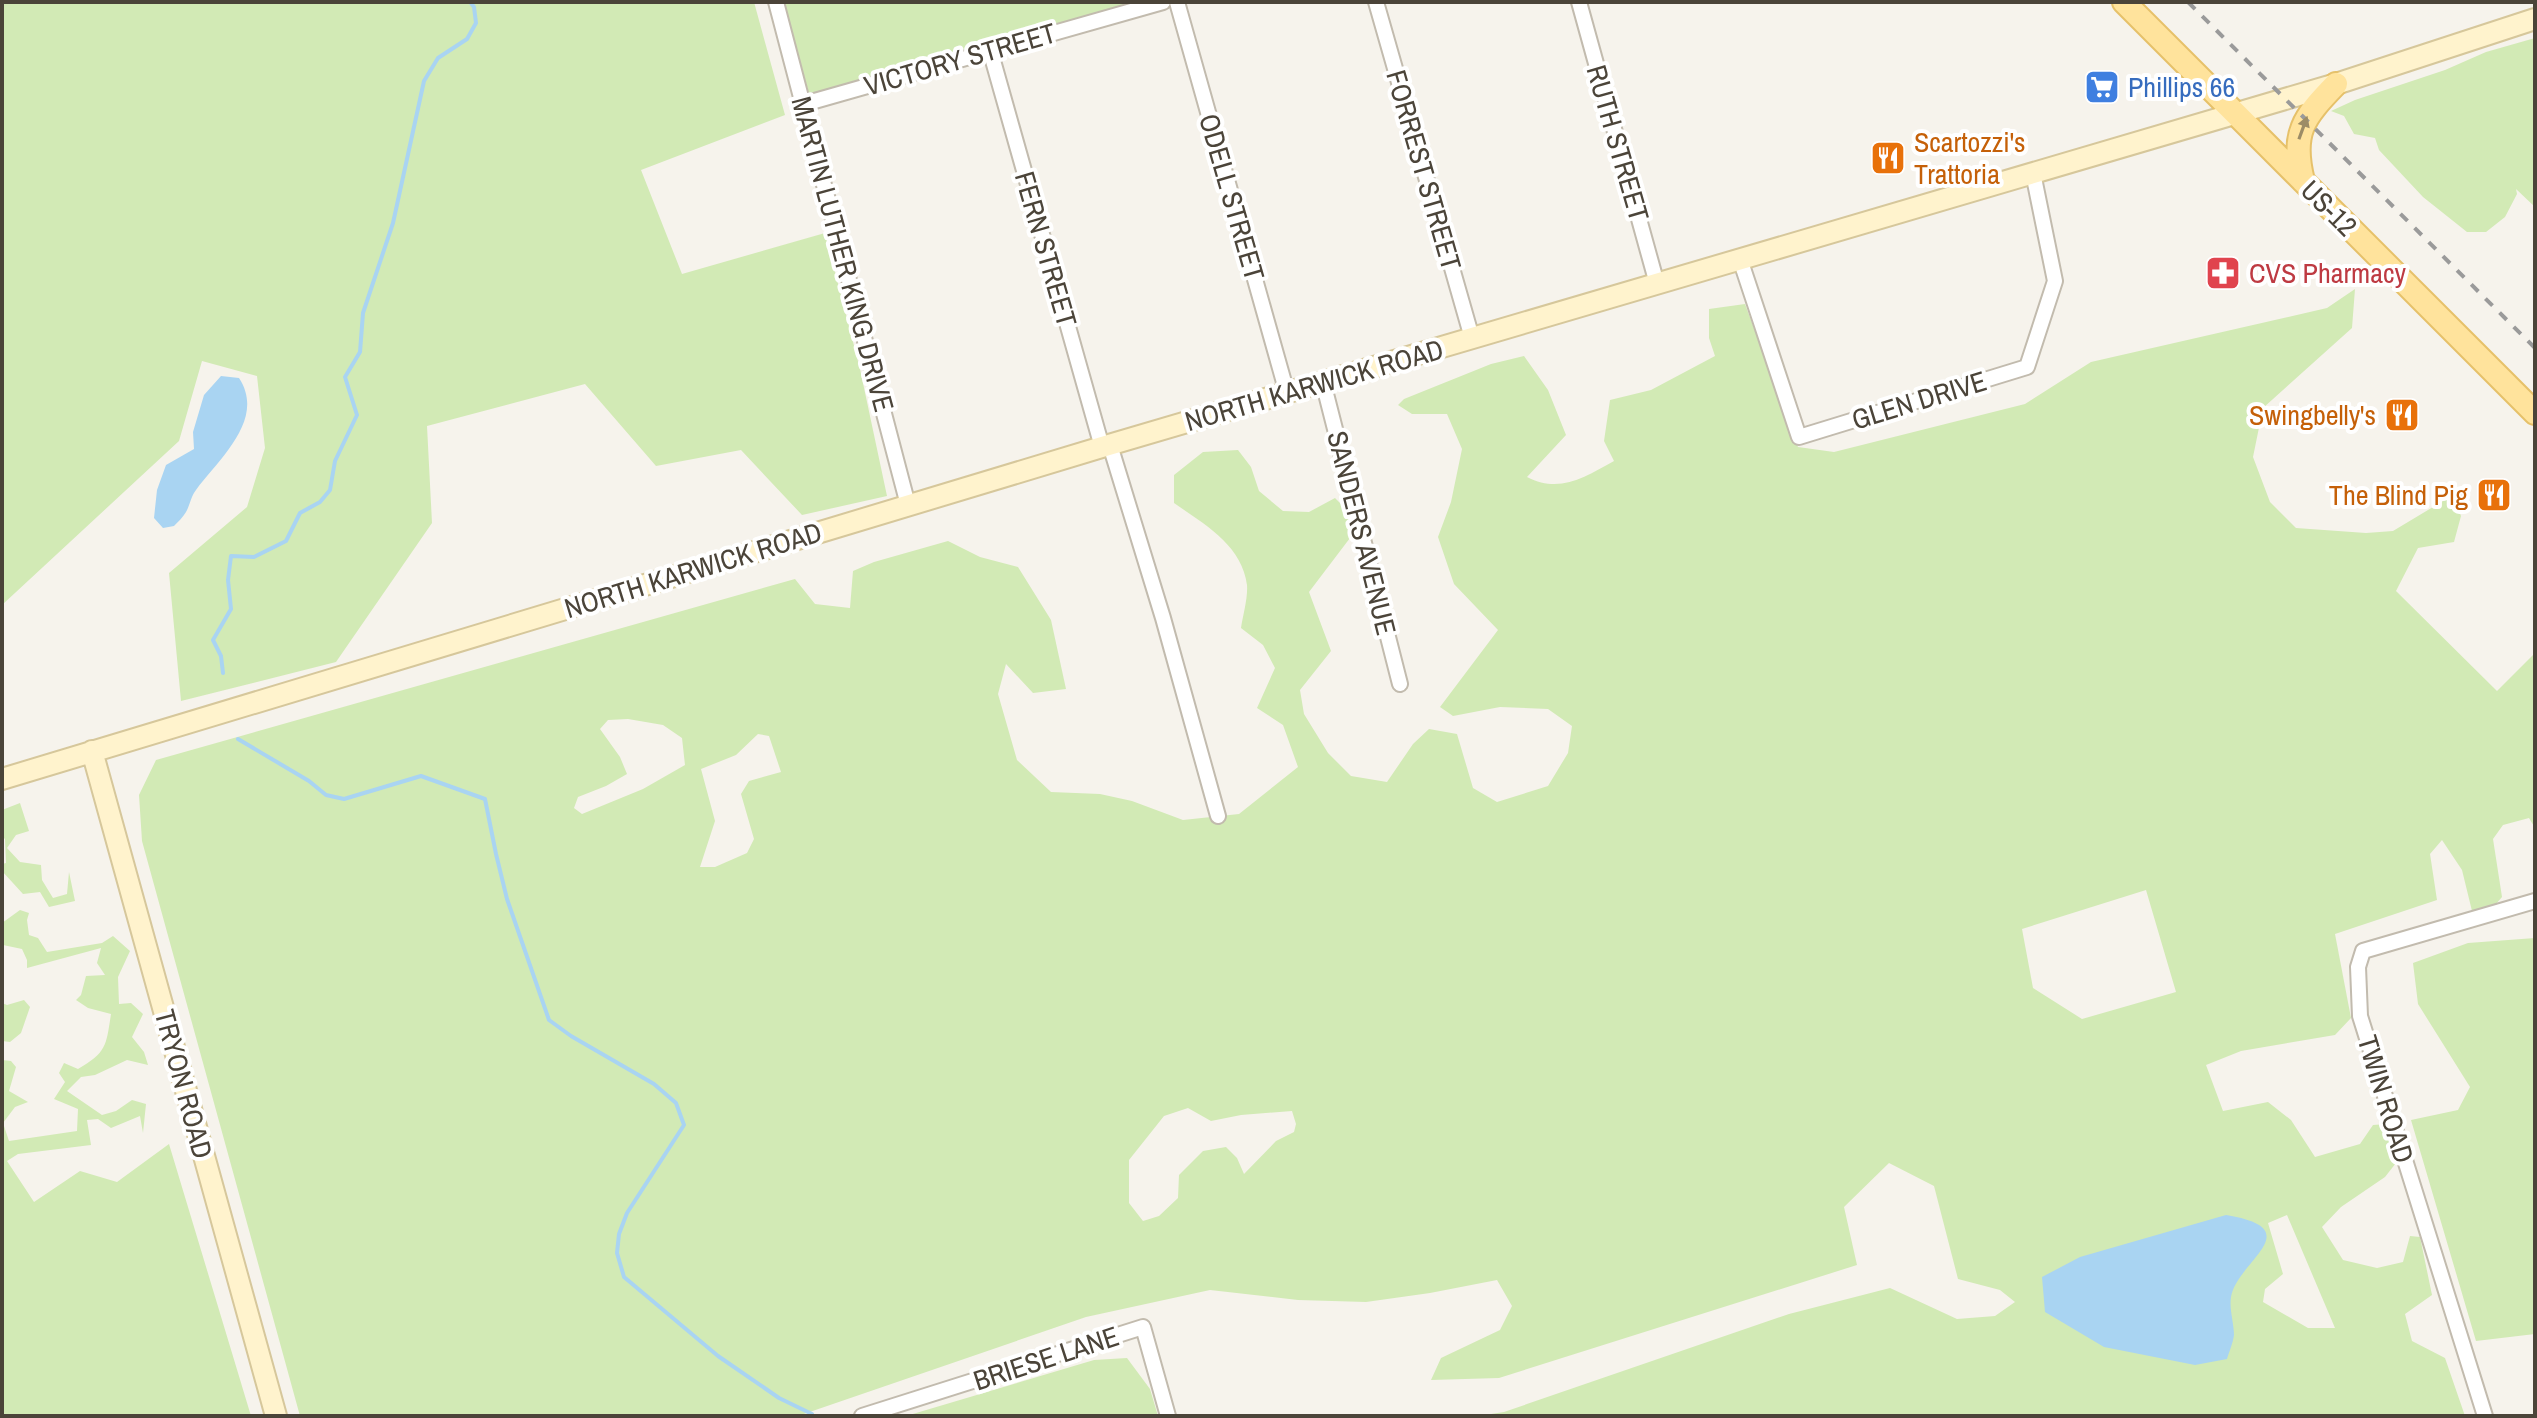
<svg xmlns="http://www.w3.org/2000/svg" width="2537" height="1418" font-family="'Archivo Narrow',sans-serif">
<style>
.green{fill:#d2eab5;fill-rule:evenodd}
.water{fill:#a9d4f2}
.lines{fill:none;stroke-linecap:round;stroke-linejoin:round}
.stream{stroke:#a9d4f2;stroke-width:4}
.street-casing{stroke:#c2bbae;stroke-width:18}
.secondary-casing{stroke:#d6c79b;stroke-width:24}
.primary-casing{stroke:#e6c16a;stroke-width:26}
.street{stroke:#fff;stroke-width:14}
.secondary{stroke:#fff3cd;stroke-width:20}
.primary{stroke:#ffe39c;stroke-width:22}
.rail{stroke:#9a9a9a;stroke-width:4;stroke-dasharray:10 10;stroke-linecap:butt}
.oneway{fill:#9c8c66}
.labels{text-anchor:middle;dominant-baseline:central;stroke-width:8;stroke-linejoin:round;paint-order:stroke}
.street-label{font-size:28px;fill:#4b4439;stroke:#fff}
.shop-label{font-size:28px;fill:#366cbe;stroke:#fff;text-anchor:start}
.food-label{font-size:28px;fill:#c56008;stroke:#fff;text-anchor:end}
.health-label{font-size:28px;fill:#be3a42;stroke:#fff;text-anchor:start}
</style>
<rect width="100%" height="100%" fill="#f6f3ec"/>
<path class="green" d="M2,2H754L785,115L641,170L682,274L825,233L860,369L887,496L802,515L741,450L656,466L585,384L427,426L432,523L336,662L181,701L169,573L247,507L265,448L257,376L202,361L179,441L2,605Z
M784,2H1143L809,94Z
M2535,38V207L2516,189L2517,194L2505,217L2486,232H2467L2423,197L2379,150L2375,138L2354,134L2344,116L2331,111L2355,100L2445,70L2486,52Z
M2355,289L2352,328L2263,408L2253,457L2270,502L2296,528L2366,533L2393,531L2453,495L2461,516L2454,542L2418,548L2396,591L2497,691L2535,653V828L2529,818L2503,825L2493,839L2502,897L2496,904L2472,911L2462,870L2442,840L2430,854L2437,900L2335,934L2351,1018L2335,1035L2241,1051L2206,1065L2223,1111L2268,1102L2291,1120L2315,1157L2360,1144L2373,1125L2386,1124L2396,1163L2385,1177L2341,1207L2322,1227L2343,1260L2377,1268L2403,1262L2410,1236L2420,1237L2432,1295L2405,1314L2412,1341L2445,1358L2465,1416H1478L1504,1412L1789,1314L1890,1288L1957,1319L1995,1316L2015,1302L2000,1290L1958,1279L1934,1186L1889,1163L1844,1207L1857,1265L1499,1378L1431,1380L1441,1358L1500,1330L1512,1306L1497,1280L1430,1293L1366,1302L1298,1300L1210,1290L1086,1317L798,1416H300L142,841L139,795L156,760L795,579L815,604L850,608L853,571L874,562L948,541L980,557L1018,567L1051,620L1066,689L1033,693L1006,664L998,694L1017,760L1051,792L1100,794L1132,801L1183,820L1239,814L1298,767L1283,725L1257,708L1275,668L1263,645L1241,628C1243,615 1248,598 1247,585C1242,545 1204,524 1174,503V475L1203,452L1238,450L1251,467L1259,491L1283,511L1309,512L1335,498L1350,513V538L1309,592L1331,651L1300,690L1304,714L1328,753L1351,776L1387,782L1413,744L1429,729L1457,734L1473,788L1497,802L1548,786L1568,753L1572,726L1548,709L1500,707L1453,716L1440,707L1498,630L1454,584L1438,537L1451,502L1462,449L1447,414H1412L1398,405L1404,399L1491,364L1524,356L1548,390L1566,435L1527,477C1560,494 1585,477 1614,461L1604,441L1610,400L1651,390L1715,356L1709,338V309L1745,304L1798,447L1834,452L2025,404L2091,362L2327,308ZM628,719L663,725L682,738L685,765L643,789L582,814L574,808L578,797L606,786L627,774L620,757L600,729L608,720ZM758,734L769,736L781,772L749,781L741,794L754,839L747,853L715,867H700L715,821L701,769L736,755ZM2146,890L2176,992L2082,1019L2033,988L2022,929ZM1188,1108L1211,1121L1241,1115L1292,1111L1296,1124L1294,1132L1276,1141L1244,1174L1237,1158L1226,1147L1203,1151L1179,1175L1178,1198L1159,1216L1143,1221L1129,1203V1160L1164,1116ZM2287,1215L2335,1328H2308L2263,1302L2265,1289L2283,1274L2268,1223Z
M20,803L29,831L16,835L7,848L20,862L41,865L42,880L53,898L67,894L69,872L75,901L49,907L40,892L23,894L2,871V864L6,863L5,839L2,836V810Z
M20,910L29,913L27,920L29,935L38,938L47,952L102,943L113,936L130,951L118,977L119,1004L131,1003L143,1014L132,1037L144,1052L148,1065L127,1060L95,1075L81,1077L67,1091L102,1115L116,1111L132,1100L146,1104L143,1133L140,1116L111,1128L98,1119L87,1120L91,1145L18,1154L7,1161L34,1202L80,1171L117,1182L169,1144L251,1416H2V1060L11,1061L16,1067L9,1091L28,1102L15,1107L3,1123L9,1141L77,1131L78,1109L54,1099L65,1082L59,1073L64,1063L78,1069C107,1052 106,1046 111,1014L88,1008L76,1000L81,995L86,976L105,975L97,963L101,948L27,968V960L22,949L3,945L2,923Z
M2535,938V1334L2476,1341L2411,1120L2458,1110L2470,1087L2418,1004L2413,963L2468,943Z
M24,1000L30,1007L21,1033L10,1042L2,1041V1003L7,1005Z
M1127,1358L1150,1389L1158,1416H906L1094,1360Z"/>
<path class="water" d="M221,376L239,378C266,419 220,458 196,490C191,496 190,505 186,512C183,517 178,522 174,526L163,528L154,518L157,490L166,465L194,449L193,432L204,395Z
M2226,1215C2311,1229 2237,1261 2231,1297C2229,1309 2234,1323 2234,1335C2233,1343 2229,1352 2227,1359L2195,1365L2104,1347L2045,1312L2042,1277L2080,1257Z"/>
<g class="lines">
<path class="stream" d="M223,673L221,656L213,640L231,609L228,580L231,556L254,557L286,541L300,513L320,502L330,490L335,461L357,415L345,377L360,352L363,313L393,223L424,81L438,58L467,39L476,23L474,7L470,2
M238,739L309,781L326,795L344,799L421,776L485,799L496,854L507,899L549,1020L571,1036L654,1084L676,1103L684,1125L627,1213L619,1234L617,1253L624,1277L718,1356L779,1398L812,1414"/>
<g class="street-casing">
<path id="street" d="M776,2L908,505
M1177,2L1287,393
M1376,2L1472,338
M1579,2L1657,284
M990,50L1102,447
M804,104L1163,2
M1740,259L1799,437L2027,367L2055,281L2033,173
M1323,382L1400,684
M1110,445L1163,618L1218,816
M862,1416L1143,1327L1168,1416
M2485,1416L2360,1016L2358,967L2363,951L2535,901"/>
</g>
<g class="secondary-casing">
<path id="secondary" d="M92,751L276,1416
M2,779L1102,447L2336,84L2535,19"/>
</g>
<g class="primary-casing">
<path id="primary" d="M2124,2L2535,413
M2303,181C2291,133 2303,118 2336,84"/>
</g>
<use href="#street" class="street"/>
<use href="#secondary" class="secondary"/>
<use href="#primary" class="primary"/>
<path class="rail" d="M2188,2L2535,348"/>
</g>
<defs><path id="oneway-solid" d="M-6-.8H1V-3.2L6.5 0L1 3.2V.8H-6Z" transform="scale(2)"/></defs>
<use class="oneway" href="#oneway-solid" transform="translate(2303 128) rotate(-70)"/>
<defs>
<g id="supermarket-square" transform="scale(1.8)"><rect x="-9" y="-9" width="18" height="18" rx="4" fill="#3f7fe0" stroke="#fff"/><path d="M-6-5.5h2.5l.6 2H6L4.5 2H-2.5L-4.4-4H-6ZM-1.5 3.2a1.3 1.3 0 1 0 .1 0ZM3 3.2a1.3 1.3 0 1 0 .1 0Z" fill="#fff"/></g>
<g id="restaurant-square" transform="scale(1.8)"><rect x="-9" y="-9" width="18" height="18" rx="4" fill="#e8710a" stroke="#fff"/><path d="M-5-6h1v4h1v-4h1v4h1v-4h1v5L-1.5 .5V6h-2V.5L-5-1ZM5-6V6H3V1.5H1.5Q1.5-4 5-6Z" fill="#fff"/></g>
<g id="pharmacy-square" transform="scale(1.8)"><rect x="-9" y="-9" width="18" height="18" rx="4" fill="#e0444e" stroke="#fff"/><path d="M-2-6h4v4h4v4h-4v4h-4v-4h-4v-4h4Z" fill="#fff"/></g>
</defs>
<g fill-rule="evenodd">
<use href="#supermarket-square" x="2102" y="87"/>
<use href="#restaurant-square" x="1888" y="158"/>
<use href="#pharmacy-square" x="2223" y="273"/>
<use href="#restaurant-square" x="2402" y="415"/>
<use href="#restaurant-square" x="2494" y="495"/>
</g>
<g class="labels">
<g class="street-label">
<text transform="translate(960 59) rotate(-16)">VICTORY STREET</text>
<text transform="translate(1618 143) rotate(74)">RUTH STREET</text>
<text transform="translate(1424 170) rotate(74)">FORREST STREET</text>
<text transform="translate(1232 197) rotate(74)">ODELL STREET</text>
<text transform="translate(2329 208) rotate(45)">US-12</text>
<text transform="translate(1046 249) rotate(74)">FERN STREET</text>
<text transform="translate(843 254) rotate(75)">MARTIN LUTHER KING DRIVE</text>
<text transform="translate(1314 385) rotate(-16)">NORTH KARWICK ROAD</text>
<text transform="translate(1919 400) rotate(-17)">GLEN DRIVE</text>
<text transform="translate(1362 533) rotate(76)">SANDERS AVENUE</text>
<text transform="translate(693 570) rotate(-17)">NORTH KARWICK ROAD</text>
<text transform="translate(184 1084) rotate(75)">TRYON ROAD</text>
<text transform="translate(2386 1099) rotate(73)">TWIN ROAD</text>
<text transform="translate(1046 1358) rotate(-18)">BRIESE LANE</text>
</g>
<g class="shop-label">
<text x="2128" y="87">Phillips 66</text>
</g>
<g class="food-label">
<text x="1914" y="142" text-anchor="start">Scartozzi's<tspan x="1914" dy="32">Trattoria</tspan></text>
<text x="2376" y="415">Swingbelly's</text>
<text x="2468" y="495">The Blind Pig</text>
</g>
<g class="health-label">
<text x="2249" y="273">CVS Pharmacy</text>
</g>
</g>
<rect width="2537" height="1418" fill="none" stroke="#4b4439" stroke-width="8"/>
</svg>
